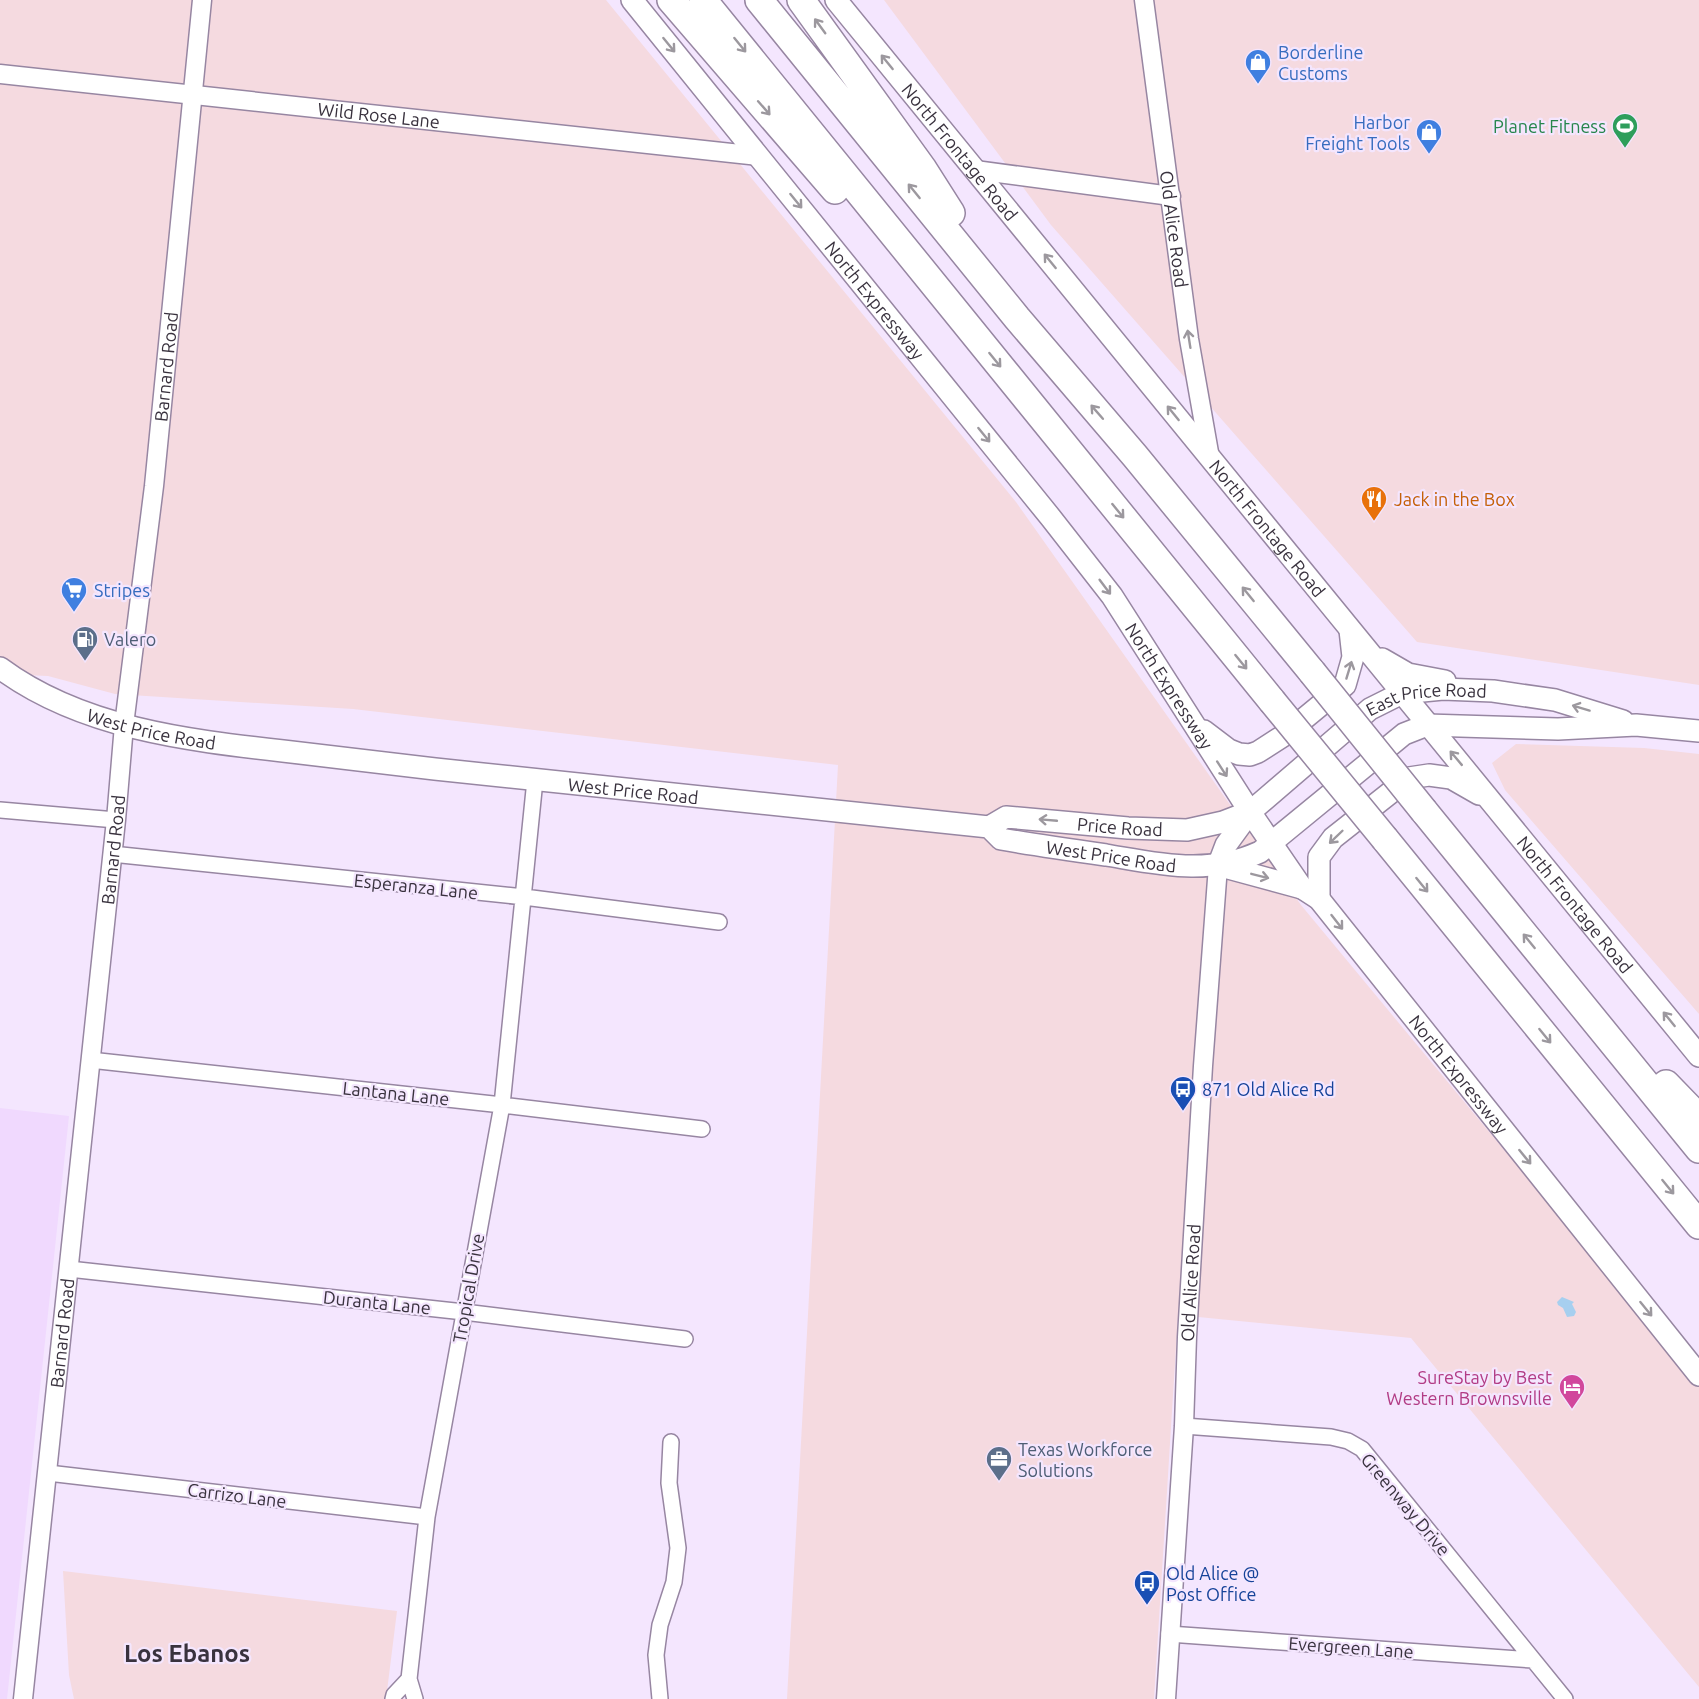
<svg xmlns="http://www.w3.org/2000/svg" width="1699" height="1699" font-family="Ubuntu,sans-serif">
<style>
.commercial{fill:#f5dae0}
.built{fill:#f0d9fe}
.water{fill:#a7cfef}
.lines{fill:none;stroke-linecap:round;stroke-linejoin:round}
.minor-casing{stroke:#9786a2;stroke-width:18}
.tertiary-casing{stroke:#9786a2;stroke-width:21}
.secondary-casing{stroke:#9786a2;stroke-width:24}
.motorway-casing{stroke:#9786a2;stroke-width:30}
.minor{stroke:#fff;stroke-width:15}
.tertiary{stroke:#fff;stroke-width:18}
.secondary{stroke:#fff;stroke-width:21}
.motorway{stroke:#fff;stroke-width:27}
.motorway-bridge-casing{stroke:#9786a2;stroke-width:30;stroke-linecap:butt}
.motorway-bridge{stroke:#fff;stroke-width:27}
.oneway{stroke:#9c989e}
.labels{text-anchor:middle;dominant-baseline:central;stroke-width:4.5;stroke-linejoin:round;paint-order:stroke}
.shop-label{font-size:18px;fill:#366cbe;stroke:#f4e6fe;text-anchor:start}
.street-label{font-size:18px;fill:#39323e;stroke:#f4e6fe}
.leisure-label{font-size:18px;fill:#27864d;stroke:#f4e6fe;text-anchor:end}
.food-label{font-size:18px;fill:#c56008;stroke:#f4e6fe;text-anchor:start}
.service-label{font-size:18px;fill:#4e5e75;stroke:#f4e6fe;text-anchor:start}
.transit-label{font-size:18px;fill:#164399;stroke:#f4e6fe;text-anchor:start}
.hotel-label{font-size:18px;fill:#b23c85;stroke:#f4e6fe;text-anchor:end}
.district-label{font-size:24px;font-weight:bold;fill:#39323e;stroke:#f4e6fe}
</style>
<rect width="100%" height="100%" fill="#f4e6fe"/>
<path class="commercial" d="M0,0H606L1016,502L1301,905L1699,1385V1687L1411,1338L1178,1315L1154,1699H787L838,765L353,709L115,694L48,676L0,674Z
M884,0H1699V685L1417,642L1051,225Z
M1516,744L1644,748L1699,754V1014L1505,790L1492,763Z
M63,1571L397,1611L386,1699H74L69,1675Z"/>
<path class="built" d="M0,1108L69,1116L7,1699H0Z"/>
<path class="water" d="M1562,1297L1574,1302L1572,1304L1576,1312L1574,1316L1567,1317L1563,1308L1558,1305L1557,1302Z"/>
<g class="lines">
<g class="minor-casing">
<path id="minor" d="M0,810L116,820
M112,854L524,897L719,922
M90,1060L502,1105L702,1129
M69,1269L464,1312L685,1339
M1184,1426L1331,1437L1348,1441L1362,1449L1565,1699
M48,1473L427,1517
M1169,1634L1533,1660
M393,1699L394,1695L409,1679
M415,1699L409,1679L427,1517L502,1105L535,780
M660,1699L656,1655L660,1625L674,1582L678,1548L669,1483L671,1442"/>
</g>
<g class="tertiary-casing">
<g id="tertiary">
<path id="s1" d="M1144,0L1189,339L1210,458"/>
<path id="s2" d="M0,74L759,156"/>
<path d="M975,170L1171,196"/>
<path id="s3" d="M23,1699L116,820L124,725L154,486L202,0"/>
<path id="s4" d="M1166,1699L1184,1426L1187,1337L1203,1066L1218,866"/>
</g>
</g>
<g class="secondary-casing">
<g id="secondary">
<path id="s5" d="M632,0L1051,518L1112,596L1250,812L1302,888L1319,899L1699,1375"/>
<path id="s6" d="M836,0L1699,1056"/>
<path d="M1382,659L1408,674L1445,681"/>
<path id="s7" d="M0,668C81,728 186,740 283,751C334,757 384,763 435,769C619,790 804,808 989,827L1001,839C1036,845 1071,850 1106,855C1160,864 1208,876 1260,852L1404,734L1427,725L1558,729L1636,725L1699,731"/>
<path d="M1204,731L1229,750L1239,754L1250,755L1258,752L1283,736L1345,685L1353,657L1350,630"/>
<path id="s8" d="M989,827L1006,817L1128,828L1187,830L1223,822L1249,812"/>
<path id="s9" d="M1218,866L1226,845L1250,812L1370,709L1402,693L1443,689L1493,691L1555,700L1623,721"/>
<path d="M1221,866L1302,888"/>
<path d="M1319,899V857L1333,838L1409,778L1429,775L1451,778L1479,794"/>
</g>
</g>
<g class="motorway-casing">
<path id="motorway" d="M671,0L835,190
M703,0L1272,701
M759,0L1017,318L1135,456L1312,672
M801,0L923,169L951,213
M1424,811L1699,1149
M1385,839L1699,1225
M1666,1084L1699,1118"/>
</g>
<use href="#minor" class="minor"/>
<use href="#tertiary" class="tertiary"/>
<use href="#secondary" class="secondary"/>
<use href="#motorway" class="motorway"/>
<g class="motorway-bridge-casing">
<path id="motorway-bridge" d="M1312,672L1424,811
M1272,701L1385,839"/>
</g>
<use href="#motorway-bridge" class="motorway-bridge"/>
</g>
<defs><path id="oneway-shaft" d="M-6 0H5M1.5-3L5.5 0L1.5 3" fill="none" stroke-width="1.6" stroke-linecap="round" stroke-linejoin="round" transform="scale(1.5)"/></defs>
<g class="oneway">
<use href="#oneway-shaft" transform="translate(820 26) rotate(-126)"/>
<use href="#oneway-shaft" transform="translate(669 45) rotate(51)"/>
<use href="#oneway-shaft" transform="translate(740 45) rotate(51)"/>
<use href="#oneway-shaft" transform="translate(887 62) rotate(-129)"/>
<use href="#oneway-shaft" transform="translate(764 108) rotate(49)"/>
<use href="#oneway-shaft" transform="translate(914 191) rotate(-129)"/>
<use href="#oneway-shaft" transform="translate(796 201) rotate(51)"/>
<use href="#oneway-shaft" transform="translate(1050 261) rotate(-129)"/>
<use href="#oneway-shaft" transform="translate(1189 339) rotate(-99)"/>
<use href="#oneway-shaft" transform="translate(995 360) rotate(51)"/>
<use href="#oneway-shaft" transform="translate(1097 412) rotate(-131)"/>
<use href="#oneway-shaft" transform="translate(1173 413) rotate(-129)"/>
<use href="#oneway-shaft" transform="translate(984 435) rotate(51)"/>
<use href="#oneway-shaft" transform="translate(1118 511) rotate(51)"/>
<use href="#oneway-shaft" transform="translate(1105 587) rotate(53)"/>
<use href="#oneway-shaft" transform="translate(1248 594) rotate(-129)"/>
<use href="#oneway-shaft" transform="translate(1241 662) rotate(51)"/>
<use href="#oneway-shaft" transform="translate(1349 670) rotate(-73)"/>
<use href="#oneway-shaft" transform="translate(1581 708) rotate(-163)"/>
<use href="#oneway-shaft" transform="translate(1456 758) rotate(-130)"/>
<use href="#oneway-shaft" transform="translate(1222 769) rotate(57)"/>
<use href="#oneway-shaft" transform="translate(1048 820) rotate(-175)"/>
<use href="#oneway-shaft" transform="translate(1336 837) rotate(136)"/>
<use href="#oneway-shaft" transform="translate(1260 876) rotate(14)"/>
<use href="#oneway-shaft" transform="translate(1422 885) rotate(51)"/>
<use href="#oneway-shaft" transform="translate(1337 922) rotate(52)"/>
<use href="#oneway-shaft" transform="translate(1529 941) rotate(-129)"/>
<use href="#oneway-shaft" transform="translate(1669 1019) rotate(-129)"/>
<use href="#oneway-shaft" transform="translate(1545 1036) rotate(51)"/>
<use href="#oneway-shaft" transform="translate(1525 1157) rotate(51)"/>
<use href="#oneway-shaft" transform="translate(1668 1187) rotate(51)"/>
<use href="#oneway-shaft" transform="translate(1646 1309) rotate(51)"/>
</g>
<defs>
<g id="shop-pin" transform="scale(1.35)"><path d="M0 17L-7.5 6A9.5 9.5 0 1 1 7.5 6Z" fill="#3f7fe0" stroke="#f4e6fe"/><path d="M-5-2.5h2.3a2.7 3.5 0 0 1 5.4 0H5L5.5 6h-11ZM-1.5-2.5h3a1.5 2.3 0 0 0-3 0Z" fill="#fff"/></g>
<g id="stadium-pin" transform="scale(1.35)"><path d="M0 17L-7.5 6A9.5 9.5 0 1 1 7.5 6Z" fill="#2e9e5b" stroke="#f4e6fe"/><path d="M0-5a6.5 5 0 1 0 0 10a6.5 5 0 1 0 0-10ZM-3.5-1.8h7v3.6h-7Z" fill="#fff"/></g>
<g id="restaurant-pin" transform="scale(1.35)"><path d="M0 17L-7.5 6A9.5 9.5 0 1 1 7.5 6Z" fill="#e8710a" stroke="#f4e6fe"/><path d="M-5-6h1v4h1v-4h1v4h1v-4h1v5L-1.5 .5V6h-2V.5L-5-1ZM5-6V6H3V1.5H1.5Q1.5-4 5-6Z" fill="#fff"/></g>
<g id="supermarket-pin" transform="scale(1.35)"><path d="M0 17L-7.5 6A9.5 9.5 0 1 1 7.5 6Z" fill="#3f7fe0" stroke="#f4e6fe"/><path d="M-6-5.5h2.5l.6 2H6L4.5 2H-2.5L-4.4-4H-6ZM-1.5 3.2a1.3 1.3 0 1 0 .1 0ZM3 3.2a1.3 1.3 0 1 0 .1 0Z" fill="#fff"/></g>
<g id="fuel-pin" transform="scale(1.35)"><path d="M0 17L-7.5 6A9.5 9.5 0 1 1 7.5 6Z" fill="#5c6f8a" stroke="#f4e6fe"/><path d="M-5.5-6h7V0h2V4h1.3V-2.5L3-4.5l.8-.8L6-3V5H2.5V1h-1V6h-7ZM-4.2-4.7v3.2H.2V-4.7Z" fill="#fff"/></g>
<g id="bus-pin" transform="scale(1.35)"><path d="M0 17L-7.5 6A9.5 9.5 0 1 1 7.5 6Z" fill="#1a4fb4" stroke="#f4e6fe"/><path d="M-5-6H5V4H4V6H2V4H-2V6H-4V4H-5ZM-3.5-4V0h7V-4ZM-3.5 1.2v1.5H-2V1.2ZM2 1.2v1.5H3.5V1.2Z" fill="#fff"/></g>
<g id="hotel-pin" transform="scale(1.35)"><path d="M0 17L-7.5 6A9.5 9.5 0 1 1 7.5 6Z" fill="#d1479c" stroke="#f4e6fe"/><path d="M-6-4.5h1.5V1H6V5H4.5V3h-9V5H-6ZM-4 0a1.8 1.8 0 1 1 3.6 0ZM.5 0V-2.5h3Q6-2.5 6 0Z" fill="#fff"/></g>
<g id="office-pin" transform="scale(1.35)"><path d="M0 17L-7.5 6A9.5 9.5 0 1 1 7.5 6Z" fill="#5c6f8a" stroke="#f4e6fe"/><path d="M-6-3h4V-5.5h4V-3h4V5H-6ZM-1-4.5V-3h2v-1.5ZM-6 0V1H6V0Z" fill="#fff"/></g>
</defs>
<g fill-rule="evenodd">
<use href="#shop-pin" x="1258" y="62"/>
<use href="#stadium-pin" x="1625" y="126"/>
<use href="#shop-pin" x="1429" y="132"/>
<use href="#restaurant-pin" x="1374" y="499"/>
<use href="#supermarket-pin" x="74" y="590"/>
<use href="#fuel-pin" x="85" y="639"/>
<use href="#bus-pin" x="1183" y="1089"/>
<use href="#hotel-pin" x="1572" y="1387"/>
<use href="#office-pin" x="999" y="1459"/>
<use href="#bus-pin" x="1147" y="1583"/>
</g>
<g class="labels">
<g class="shop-label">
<text x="1278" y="52">Borderline<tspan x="1278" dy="21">Customs</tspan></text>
<text x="1410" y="122" text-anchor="end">Harbor<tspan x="1410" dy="21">Freight Tools</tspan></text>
<text x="94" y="590">Stripes</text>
</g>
<g class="street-label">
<text stroke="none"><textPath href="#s2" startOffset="381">Wild Rose Lane</textPath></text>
<text stroke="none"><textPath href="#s6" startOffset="196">North Frontage Road</textPath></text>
<text stroke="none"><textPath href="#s1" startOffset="231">Old Alice Road</textPath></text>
<text stroke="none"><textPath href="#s5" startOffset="386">North Expressway</textPath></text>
<text stroke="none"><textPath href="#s3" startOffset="1340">Barnard Road</textPath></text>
<text stroke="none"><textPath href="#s6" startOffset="682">North Frontage Road</textPath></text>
<text stroke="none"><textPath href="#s5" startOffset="872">North Expressway</textPath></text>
<text stroke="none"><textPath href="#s9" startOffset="280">East Price Road</textPath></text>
<text stroke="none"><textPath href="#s7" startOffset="165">West Price Road</textPath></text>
<text stroke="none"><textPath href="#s7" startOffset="651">West Price Road</textPath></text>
<text stroke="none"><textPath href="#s8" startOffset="134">Price Road</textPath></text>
<text stroke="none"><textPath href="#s3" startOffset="854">Barnard Road</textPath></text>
<text stroke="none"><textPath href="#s7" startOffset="1137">West Price Road</textPath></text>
<text transform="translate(416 886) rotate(6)">Esperanza Lane</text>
<text stroke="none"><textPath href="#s6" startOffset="1168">North Frontage Road</textPath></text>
<text stroke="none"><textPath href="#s5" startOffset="1358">North Expressway</textPath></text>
<text transform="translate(396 1093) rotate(6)">Lantana Lane</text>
<text stroke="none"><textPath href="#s4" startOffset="417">Old Alice Road</textPath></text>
<text transform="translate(468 1288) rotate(-80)">Tropical Drive</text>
<text transform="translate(377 1302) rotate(6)">Duranta Lane</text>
<text stroke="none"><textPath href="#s3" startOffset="368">Barnard Road</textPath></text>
<text transform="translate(237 1495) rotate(7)">Carrizo Lane</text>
<text transform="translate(1406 1504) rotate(50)">Greenway Drive</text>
<text transform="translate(1351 1647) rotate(4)">Evergreen Lane</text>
</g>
<g class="leisure-label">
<text x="1606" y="126">Planet Fitness</text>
</g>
<g class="food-label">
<text x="1394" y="499">Jack in the Box</text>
</g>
<g class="service-label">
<text x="104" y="639">Valero</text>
<text x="1018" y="1449">Texas Workforce<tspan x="1018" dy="21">Solutions</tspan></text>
</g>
<g class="transit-label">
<text x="1202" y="1089">871 Old Alice Rd</text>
<text x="1166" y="1573">Old Alice @<tspan x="1166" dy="21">Post Office</tspan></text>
</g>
<g class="hotel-label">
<text x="1552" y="1377">SureStay by Best<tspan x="1552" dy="21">Western Brownsville</tspan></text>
</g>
<g class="district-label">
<text x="187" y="1653">Los Ebanos</text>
</g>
</g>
</svg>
